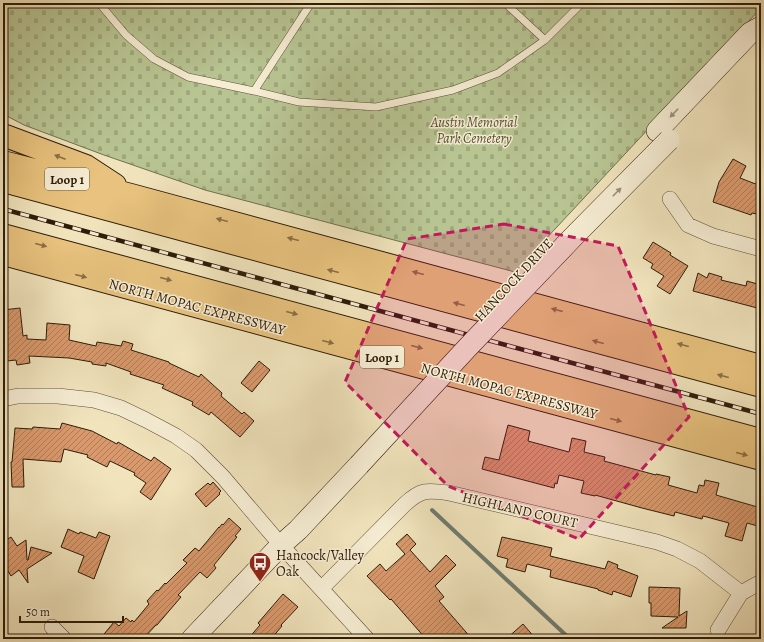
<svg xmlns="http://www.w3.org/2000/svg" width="764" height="642" font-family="Alegreya,serif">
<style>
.cemetery{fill:url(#cemetery-stones);stroke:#72704e}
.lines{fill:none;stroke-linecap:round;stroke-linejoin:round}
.stream{stroke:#6f7d70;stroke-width:4}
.building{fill:url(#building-hatch);stroke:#2d1c09}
.lane-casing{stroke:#5e4e36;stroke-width:8}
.street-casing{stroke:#5e4e36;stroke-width:16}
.secondary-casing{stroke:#2d1c09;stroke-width:22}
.highway-casing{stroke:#2d1c09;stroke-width:24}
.lane{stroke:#f6edd4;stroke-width:7}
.street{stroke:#f6edd4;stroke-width:15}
.secondary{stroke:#f6edd4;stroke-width:21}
.highway{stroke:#e8c27e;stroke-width:22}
.rail-casing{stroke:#2d1c09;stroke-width:4.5}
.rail{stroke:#f6edd4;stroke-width:3;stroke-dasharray:9;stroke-linecap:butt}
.secondary-bridge-casing{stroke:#2d1c09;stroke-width:22;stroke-linecap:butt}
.secondary-bridge{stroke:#f6edd4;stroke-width:21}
.oneway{fill:#9c8f79}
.oneway2{fill:#8a6f44}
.marked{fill:#c2185b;fill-opacity:0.2;stroke:#c2185b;stroke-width:3;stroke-dasharray:8 5;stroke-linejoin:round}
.labels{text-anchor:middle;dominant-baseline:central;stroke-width:3;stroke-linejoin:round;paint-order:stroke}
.shield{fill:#f6edd4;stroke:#695b46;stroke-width:1}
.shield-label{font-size:13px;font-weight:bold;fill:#2d1c09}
.park-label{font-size:14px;font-style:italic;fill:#574f32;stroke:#f6edd4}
.street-label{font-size:14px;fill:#2d1c09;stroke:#f6edd4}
.poi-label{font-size:14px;fill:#2d1c09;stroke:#f6edd4;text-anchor:start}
</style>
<defs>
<pattern id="cemetery-stones" width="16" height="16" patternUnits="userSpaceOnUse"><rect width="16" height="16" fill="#b8c593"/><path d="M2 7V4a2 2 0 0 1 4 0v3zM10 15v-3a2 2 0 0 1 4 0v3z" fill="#9ea97d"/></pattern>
<pattern id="building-hatch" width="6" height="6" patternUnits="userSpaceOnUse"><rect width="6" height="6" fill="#d9996c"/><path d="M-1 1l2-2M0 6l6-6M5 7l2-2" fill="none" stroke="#b07c57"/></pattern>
</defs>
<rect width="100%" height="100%" fill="#f1e4bd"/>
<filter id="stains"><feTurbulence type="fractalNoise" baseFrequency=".005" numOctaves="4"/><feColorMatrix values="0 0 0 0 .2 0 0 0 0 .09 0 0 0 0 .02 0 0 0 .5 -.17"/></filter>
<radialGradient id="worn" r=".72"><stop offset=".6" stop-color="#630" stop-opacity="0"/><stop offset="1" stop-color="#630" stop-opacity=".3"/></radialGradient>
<path class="cemetery" d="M3,3H761V8L515,272L205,190L104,155L24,125L3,114Z"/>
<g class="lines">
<path class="stream" d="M432,510L570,639"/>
</g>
<path class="building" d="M733,159L746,166L740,178L761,186V215L752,213L751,215L713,202L719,182Z
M653,242L671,253L670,255L688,266L670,294L657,286L664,276L651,268L653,264L643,258Z
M698,273L707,278L709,273L722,277L721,280L746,286L747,281L761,285V309L693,291Z
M20,308L23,336L27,335V339L46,340L47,323L70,325L69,340L96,346L97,342L121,346L123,341L133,344L131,350L169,362V363L199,377L201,374L222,393L221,396L242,414L244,412L254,421L240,437L211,412L209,415L192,405L193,402L162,388L164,385L130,374L131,372L106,363V366L92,364V362L69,358L29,356L30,363L17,365L16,360L7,361L3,328V310Z
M259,361L270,370L252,392L241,383Z
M62,423L92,431L117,444L118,442L151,461L154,457L171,469L151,500L140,492L146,483L134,475L135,473L110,461L107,467L87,457L88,455L64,449L61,462L23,459L24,487H12L11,462H12L15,428L32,429L33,427L60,429Z
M508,425L530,431L528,441L569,452L572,438L586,441L584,452L605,457L604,461L656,475V474L670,477L668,485L697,493L699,485L704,486L705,480L719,483L716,495L761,508V527L747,523L742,541L725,536L729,523L703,516L702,519L675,512L674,516L642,508L595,495V496L581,493L584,481L559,475L557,484L555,483L554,488L482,469L485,457L499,460Z
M213,482L221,491L219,493L220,494L206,507L195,494L208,483L210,485Z
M229,518L241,529L235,536L237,537L214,565L216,568L207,578L200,572L178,595L181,597L157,625H156L143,639H100L114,622L119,626L126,618L131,622L132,620L134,622L149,604L147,601L157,590L158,591L165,583L166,584L187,563L183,560L195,548L199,551L219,527V528L222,524L223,525Z
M68,529L79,534L80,532L96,538L99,532L110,536L94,579L78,572L84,556L61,547Z
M407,534L416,544L410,550L430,572L446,555L456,565L435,586L444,597L439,601L472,639H426L391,599L390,600L367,576L380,564L386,571L405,554L396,544Z
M11,537L17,546L26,540L27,560H28L31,547L52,553L27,569L28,583L19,570L11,576L3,563V542Z
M502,537L552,548L550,556L605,569L608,561L618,565L617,568L638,576L631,597L613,591L612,595L598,590V589L550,577L551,570L527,564L525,572L506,567L508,559L497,556Z
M649,587L680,588L679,616L687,611L686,628H662L678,617L651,616V603H649Z
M283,594L298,607L281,625L282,626L271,639H248L260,625L258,623Z
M523,624L536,639H506Z"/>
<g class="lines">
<g class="lane-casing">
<path id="lane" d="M99,3L126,35L154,59L188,77L254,91L299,102L376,107L453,90L498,73L545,40L582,3
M505,3L545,40
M254,91L311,3"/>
</g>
<g class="street-casing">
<path id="street" d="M670,199L688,225L713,236L761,249
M3,399L18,396H58L94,400L121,408L146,420L176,436L196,450L223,477L281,545L367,639
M321,589L404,505C421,489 427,490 449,493L657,542L677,549L700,561L741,593
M52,627L64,639
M718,630L741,593L761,582"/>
</g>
<g class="secondary-casing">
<path id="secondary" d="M657,131L750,33L761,27
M192,639L281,545L298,530L359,465"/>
</g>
<g class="highway-casing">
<path id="highway" d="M3,135L86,166L115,185
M3,162L131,195L761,366
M3,181L761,386
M3,235L761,440
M3,254L761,459"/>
</g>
<use href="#lane" class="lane"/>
<use href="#street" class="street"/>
<use href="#secondary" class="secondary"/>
<use href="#highway" class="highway"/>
<g class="rail-casing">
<path id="rail" d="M3,209L761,414"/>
</g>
<use href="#rail" class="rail"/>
<g class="secondary-bridge-casing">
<path id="secondary-bridge" d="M359,465L468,347L574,236L669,140"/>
</g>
<use href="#secondary-bridge" class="secondary-bridge"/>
</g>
<defs><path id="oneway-solid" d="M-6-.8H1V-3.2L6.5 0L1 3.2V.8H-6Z"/></defs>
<g class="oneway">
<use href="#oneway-solid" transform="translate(674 113) rotate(134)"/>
<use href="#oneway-solid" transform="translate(617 192) rotate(-45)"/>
</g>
<g class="oneway2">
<use href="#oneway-solid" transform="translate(60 157) rotate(-159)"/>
<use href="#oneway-solid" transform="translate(222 220) rotate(-165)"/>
<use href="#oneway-solid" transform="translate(293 239) rotate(-165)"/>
<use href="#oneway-solid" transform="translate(41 245) rotate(15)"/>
<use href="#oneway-solid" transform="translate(333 271) rotate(-165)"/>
<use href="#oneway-solid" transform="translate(418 273) rotate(-165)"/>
<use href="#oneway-solid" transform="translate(81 276) rotate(15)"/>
<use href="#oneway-solid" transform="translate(166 279) rotate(15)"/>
<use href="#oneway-solid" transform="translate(459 304) rotate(-165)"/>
<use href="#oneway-solid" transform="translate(557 310) rotate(-165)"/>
<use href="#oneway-solid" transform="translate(292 313) rotate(15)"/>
<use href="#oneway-solid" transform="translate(328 342) rotate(15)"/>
<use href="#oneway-solid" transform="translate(598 342) rotate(-165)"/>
<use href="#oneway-solid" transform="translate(683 345) rotate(-165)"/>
<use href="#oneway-solid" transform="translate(417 347) rotate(15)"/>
<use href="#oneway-solid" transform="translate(723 376) rotate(-165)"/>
<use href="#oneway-solid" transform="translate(616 420) rotate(15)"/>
<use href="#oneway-solid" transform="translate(742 454) rotate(15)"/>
</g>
<path class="marked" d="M504,224L618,246L689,417L579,539L448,486L345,382L407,239Z"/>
<defs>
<g id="bus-pin" transform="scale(1.15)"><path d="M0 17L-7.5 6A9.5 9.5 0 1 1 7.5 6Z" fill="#8f2418" stroke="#f6edd4"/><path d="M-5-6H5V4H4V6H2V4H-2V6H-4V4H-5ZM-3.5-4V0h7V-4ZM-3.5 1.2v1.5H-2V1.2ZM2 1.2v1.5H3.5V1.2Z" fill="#fff"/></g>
</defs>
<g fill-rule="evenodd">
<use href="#bus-pin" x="260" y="563"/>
</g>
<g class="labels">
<g class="shield">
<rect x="45" y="168" width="44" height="22" rx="3"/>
<rect x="360" y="346" width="44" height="22" rx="3"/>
</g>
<g class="shield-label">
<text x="67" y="179">Loop 1</text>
<text x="382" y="357">Loop 1</text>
</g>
<g class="park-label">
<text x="474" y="122">Austin Memorial<tspan x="474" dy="16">Park Cemetery</tspan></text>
</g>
<g class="street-label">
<text transform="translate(514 280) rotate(-47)">HANCOCK DRIVE</text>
<text transform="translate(197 307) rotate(15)">NORTH MOPAC EXPRESSWAY</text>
<text transform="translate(509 391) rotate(15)">NORTH MOPAC EXPRESSWAY</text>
<text transform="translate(520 510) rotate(13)">HIGHLAND COURT</text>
</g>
<g class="poi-label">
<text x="276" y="555">Hancock/Valley<tspan x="276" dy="16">Oak</tspan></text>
</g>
</g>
<rect width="764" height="642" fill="none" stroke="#f1e4bd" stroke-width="16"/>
<rect x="4" y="4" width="756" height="634" fill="none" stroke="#2d1c09" stroke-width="2"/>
<rect x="8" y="8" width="748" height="626" fill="none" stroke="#2d1c09"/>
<path d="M20 616v6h103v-6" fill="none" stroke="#2d1c09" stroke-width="2"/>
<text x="26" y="616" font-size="12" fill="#2d1c09" stroke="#f6edd4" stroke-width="3" paint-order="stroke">50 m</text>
<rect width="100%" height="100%" filter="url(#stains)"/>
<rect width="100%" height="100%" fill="url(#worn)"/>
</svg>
